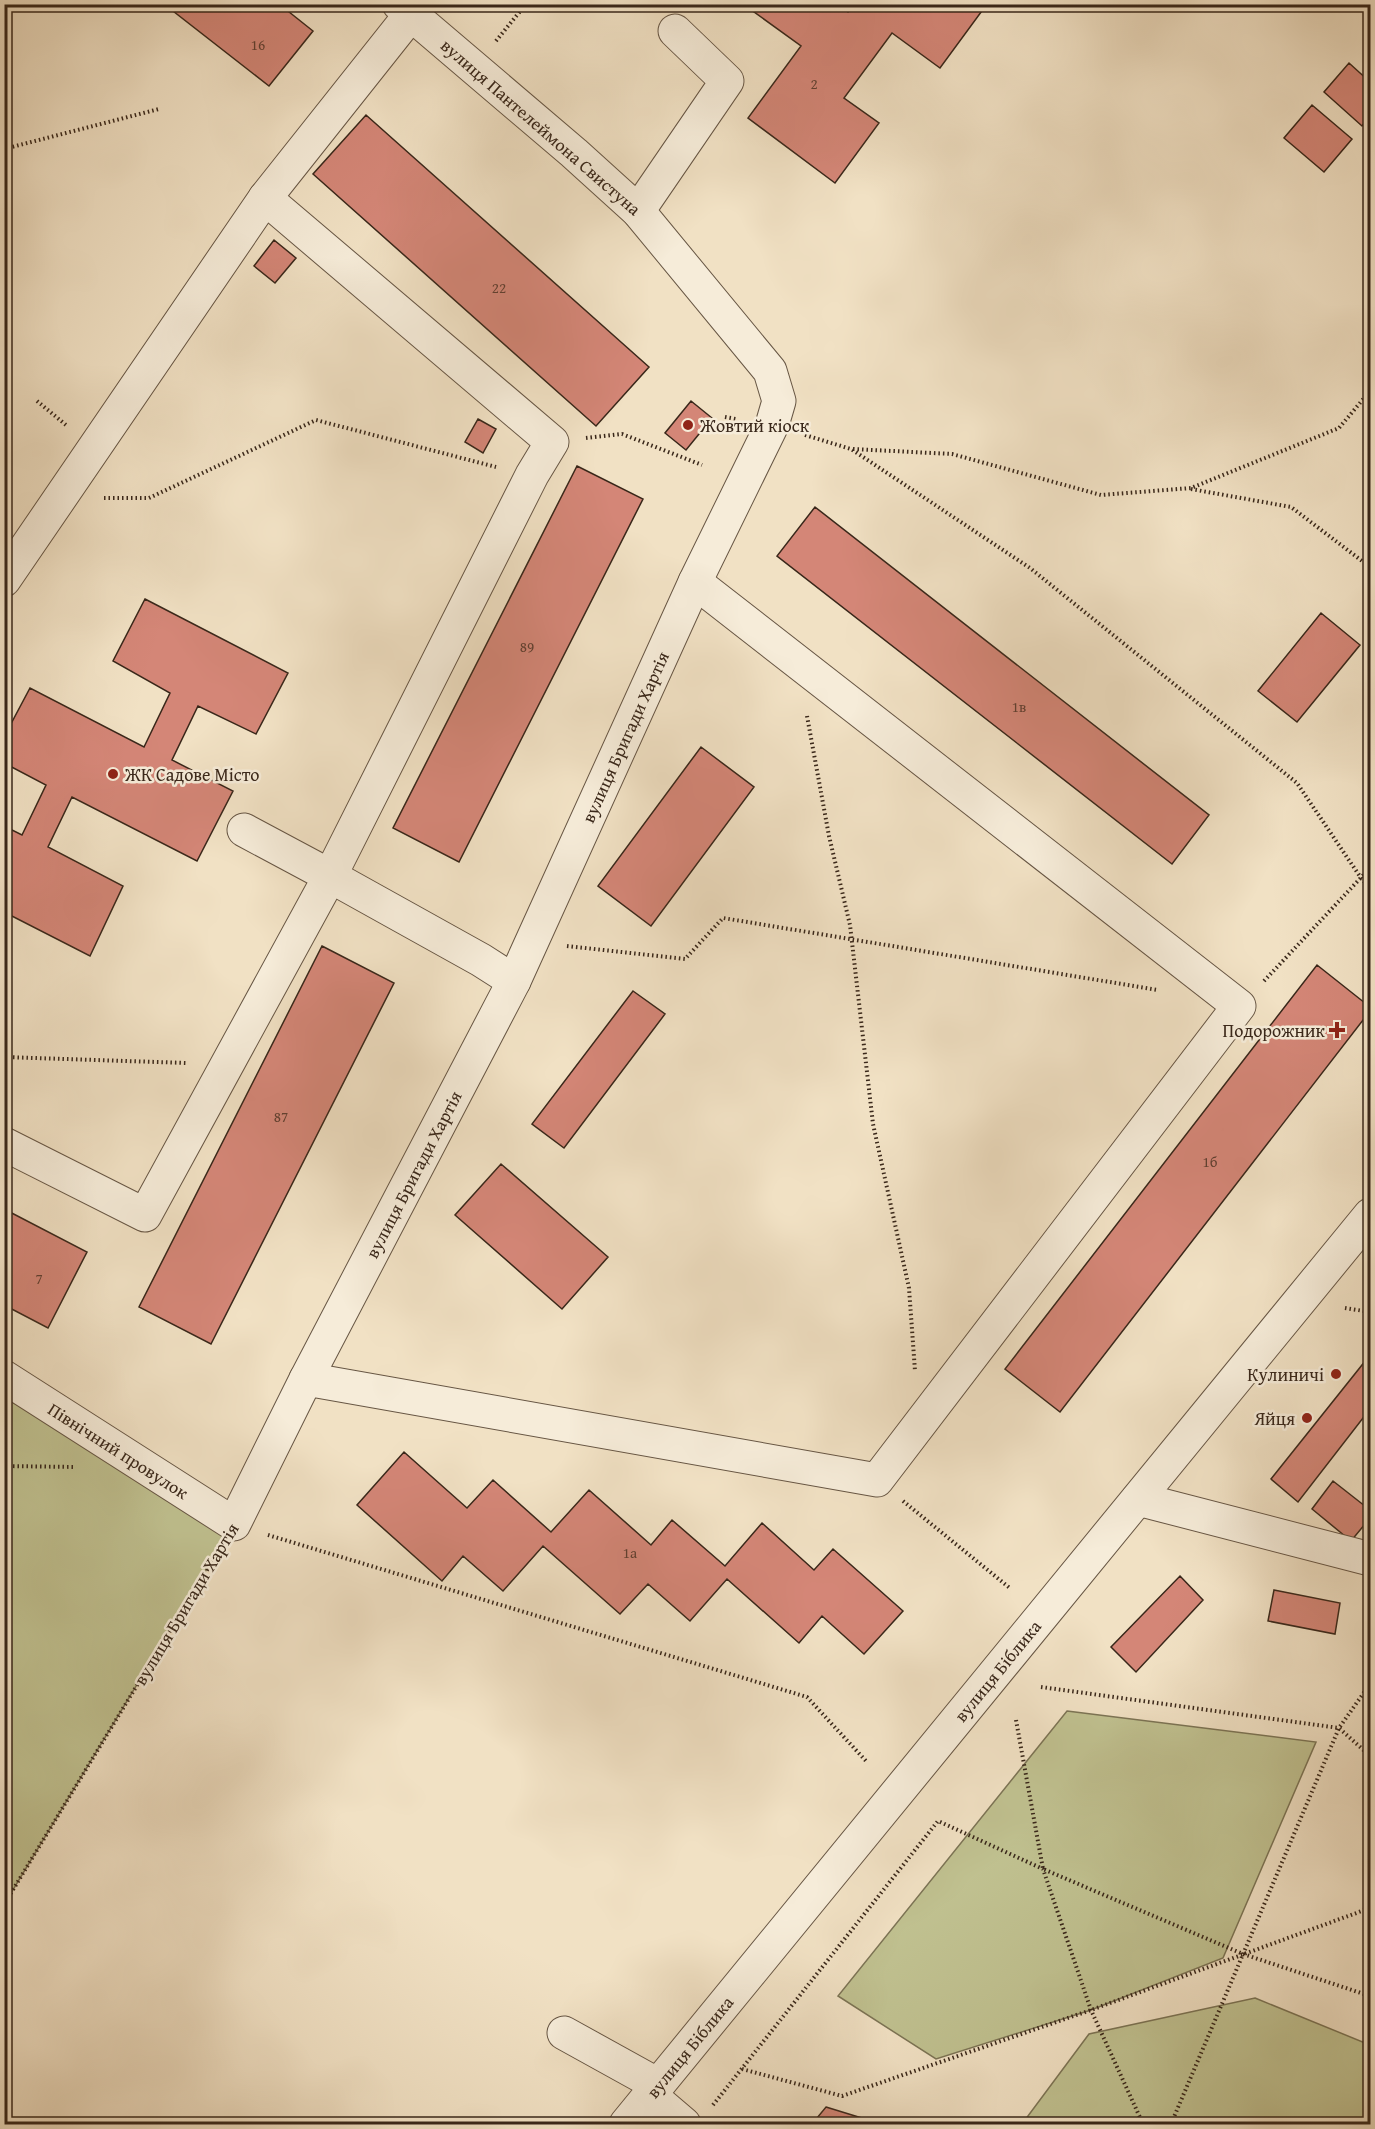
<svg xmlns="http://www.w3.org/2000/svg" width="1375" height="2129" font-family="'Gentium Book Plus',serif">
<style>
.green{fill:#c0c190;stroke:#7c7455;stroke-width:1.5}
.building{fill:#d48677;stroke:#39271a;stroke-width:1.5}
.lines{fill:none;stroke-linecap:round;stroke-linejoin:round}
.minor-casing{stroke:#675644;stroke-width:35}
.path{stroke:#39271a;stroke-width:4;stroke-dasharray:1.5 3;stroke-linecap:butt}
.minor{stroke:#f6ecd9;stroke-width:33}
.poi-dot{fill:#8f2418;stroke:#f6ecd9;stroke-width:2}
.labels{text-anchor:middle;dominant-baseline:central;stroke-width:5;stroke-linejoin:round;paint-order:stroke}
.number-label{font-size:15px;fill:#603f31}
.street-label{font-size:18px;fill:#39271a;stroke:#f6ecd9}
.poi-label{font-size:18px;fill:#39271a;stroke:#f6ecd9;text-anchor:end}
</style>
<rect width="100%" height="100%" fill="#f1e1c4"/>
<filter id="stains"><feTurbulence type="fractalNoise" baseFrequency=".00333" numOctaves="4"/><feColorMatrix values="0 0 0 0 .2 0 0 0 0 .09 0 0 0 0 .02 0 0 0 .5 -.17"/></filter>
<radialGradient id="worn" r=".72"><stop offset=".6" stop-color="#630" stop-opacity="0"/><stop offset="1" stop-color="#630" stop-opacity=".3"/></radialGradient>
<path class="green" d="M5,1398L234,1524L8,1898L5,1924Z
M1067,1711L1316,1742L1223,1958L1091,2010L936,2059L838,1996Z
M1255,1998L1370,2045V2124H1022L1089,2034Z"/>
<path class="building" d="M164,4H279L313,31L269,86Z
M754,4H837L848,12L854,4H987L940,68L892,33L844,98L879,123L835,183L748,118L801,46L750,9Z
M1349,63L1370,82V115L1362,126L1324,92Z
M1312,105L1352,139L1324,172L1284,138Z
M366,115L649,367L596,426L313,174Z
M274,240L296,258L275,283L254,266Z
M691,401L712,418L686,450L665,433Z
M478,419L496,429L483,453L465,442Z
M577,466L643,499L459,862L393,828Z
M815,507L1209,815L1172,864L777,556Z
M145,599L288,673L256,734L198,706L172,760L233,791L197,861L72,797L48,847L123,886L90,956L4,912V826L22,835L46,785L4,763V737L30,688L144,747L170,693L113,661Z
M1321,613L1360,645L1297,722L1258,691Z
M701,747L754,787L651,926L598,886Z
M322,946L394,983L211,1344L139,1307Z
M1317,965L1370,1007V1011L1060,1412L1005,1369Z
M633,991L665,1014L564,1148L532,1124Z
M501,1164L608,1257L562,1309L455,1215Z
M4,1209L87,1252L48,1328L4,1305Z
M1370,1355V1409L1298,1502L1271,1479Z
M404,1452L467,1508L493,1480L551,1532L589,1490L651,1545L672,1520L725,1566L762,1523L814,1570L833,1549L903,1611L864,1654L822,1616L799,1643L727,1579L690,1621L648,1584L620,1614L543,1546L503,1591L463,1556L442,1581L357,1505Z
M1333,1481L1370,1510V1518L1351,1541L1312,1509Z
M1180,1576L1203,1600L1136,1672L1111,1647Z
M1274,1590L1340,1603L1335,1634L1268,1621Z
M826,2107L878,2123L880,2124H812Z"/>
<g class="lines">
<g class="minor-casing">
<g id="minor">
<path d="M265,198L552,442L532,475L330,876L481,960L514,981"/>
<path d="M638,211L727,81L675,31"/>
<path d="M4,580L265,198L419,4"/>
<path d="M4,1144L145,1215L330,876L244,830"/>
<path id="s1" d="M4,1377L234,1524L306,1379L514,981L695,582L772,425L779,401L770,371L638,211L574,153L399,4"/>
<path d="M306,1379L877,1480L1239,1006L695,582"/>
<path d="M1138,1499L1370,1559"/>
<path d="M564,2033L658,2085"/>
<path d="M650,2095L684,2124"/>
<path id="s2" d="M626,2124L1370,1215"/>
</g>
</g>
<path class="path" d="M496,41L526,4
M4,149L159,109
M37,401L66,425
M725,417L736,419
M805,435L851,449L1030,568L1297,783L1361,878L1370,888
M586,438L622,434L702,465
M853,449L952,454L1101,495L1191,488L1339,428L1370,391
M1191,489L1291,507L1370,567
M104,498H149L316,420L496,467
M807,716L829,836L850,925L873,1124L909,1288L915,1371
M567,946L685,959L723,918L1158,990
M1264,981L1370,868
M4,1057L187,1063
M1345,1308L1370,1312
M4,1466L76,1467
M903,1501L1011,1589
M268,1535L807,1697L866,1761
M1041,1687L1339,1728L1370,1756
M1016,1720L1043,1869L1243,1954L1370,1996
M4,1924L8,1898L216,1555
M742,2069L842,2096L1091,2010L1370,1908
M713,2105L938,1821L1043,1869L1091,2010L1143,2124
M1171,2124L1339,1728L1370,1684"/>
<use href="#minor" class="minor"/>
</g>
<g class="poi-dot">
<circle cx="688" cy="425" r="6"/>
<circle cx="113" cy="774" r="6"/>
<path d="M1334 1021h6v6h6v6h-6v6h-6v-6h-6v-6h6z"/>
<circle cx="1336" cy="1374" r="6"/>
<circle cx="1307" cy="1418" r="6"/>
</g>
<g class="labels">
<g class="number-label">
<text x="258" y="44">16</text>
<text x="814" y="83">2</text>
<text x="499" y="287">22</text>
<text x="527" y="646">89</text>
<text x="1019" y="706">1в</text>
<text x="281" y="1116">87</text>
<text x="1210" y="1161">1б</text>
<text x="39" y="1278">7</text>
<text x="630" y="1552">1а</text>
</g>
<g class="street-label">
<text transform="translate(541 127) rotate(41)">вулиця Пантелеймона Свистуна</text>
<text stroke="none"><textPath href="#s1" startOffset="1152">вулиця Бригади Хартія</textPath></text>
<text stroke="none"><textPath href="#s1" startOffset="666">вулиця Бригади Хартія</textPath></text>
<text stroke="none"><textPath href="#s1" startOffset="136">Північний провулок</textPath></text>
<text transform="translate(186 1604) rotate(-59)">вулиця Бригади Хартія</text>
<text stroke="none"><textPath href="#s2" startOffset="586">вулиця Біблика</textPath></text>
<text stroke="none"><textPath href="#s2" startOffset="100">вулиця Біблика</textPath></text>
</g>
<g class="poi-label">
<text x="700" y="425" text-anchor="start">Жовтий кіоск</text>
<text x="125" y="774" text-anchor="start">ЖК Садове Місто</text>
<text x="1325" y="1030">Подорожник</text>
<text x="1324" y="1374">Кулиничі</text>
<text x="1295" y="1418">Яйця</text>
</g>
</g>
<rect width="1375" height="2129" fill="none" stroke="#f1e1c4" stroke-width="24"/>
<rect x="6" y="6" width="1363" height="2117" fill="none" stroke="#39271a" stroke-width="3"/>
<rect x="12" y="12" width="1351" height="2105" fill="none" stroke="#39271a" stroke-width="1.5"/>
<rect width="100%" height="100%" filter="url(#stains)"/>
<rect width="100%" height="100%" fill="url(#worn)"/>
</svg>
